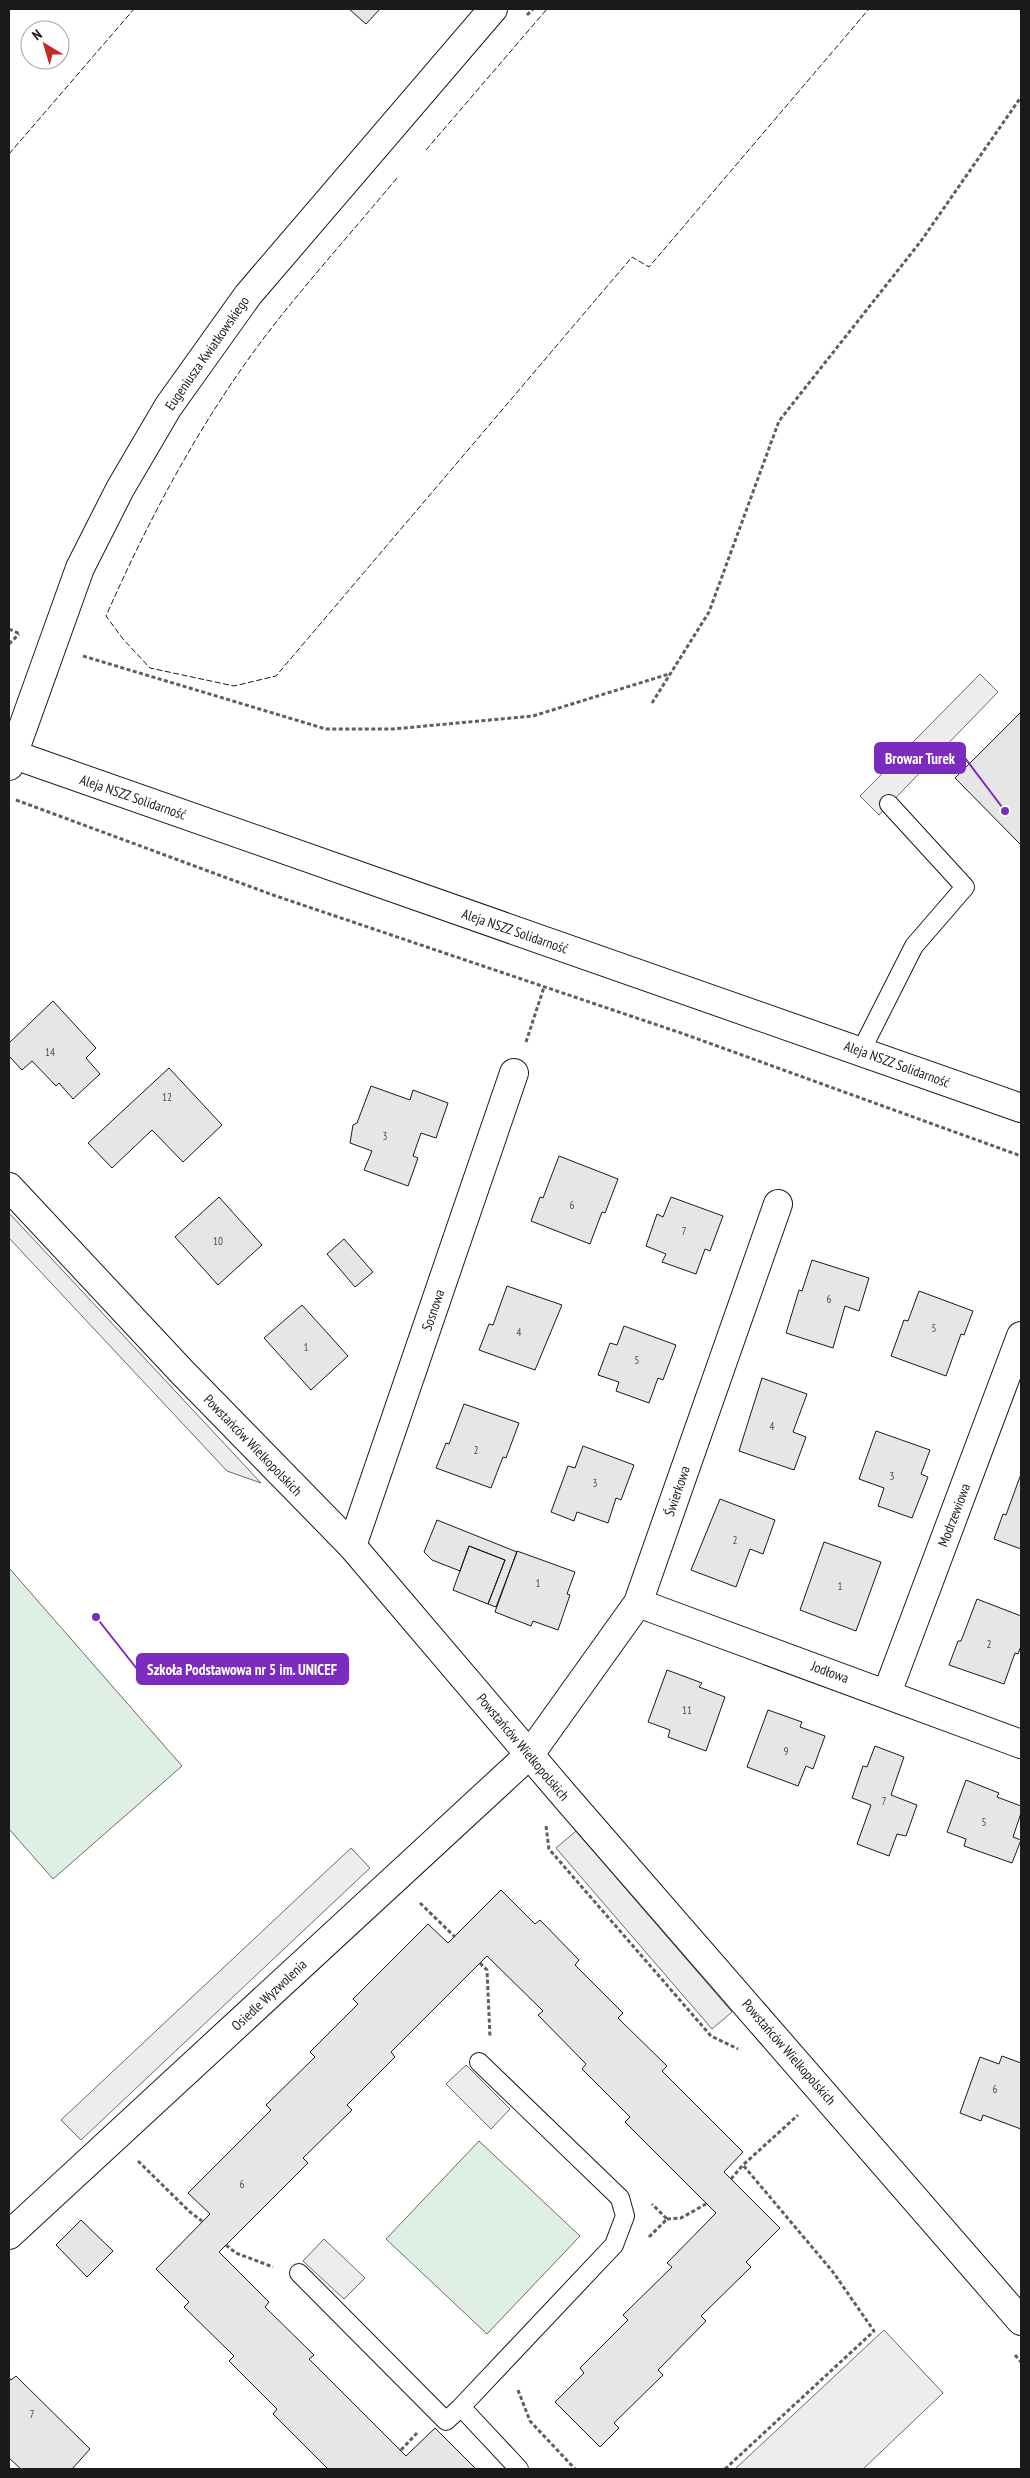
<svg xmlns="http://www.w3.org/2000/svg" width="1030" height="2478" font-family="'PT Sans Narrow',sans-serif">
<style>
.green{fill:#e0efe3;stroke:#6a6a6a}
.parking{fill:#ededed;stroke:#6a6a6a}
.building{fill:#e6e6e6;stroke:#1a1a1a}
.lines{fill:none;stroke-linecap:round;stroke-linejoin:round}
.lane-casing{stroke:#1a1a1a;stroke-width:20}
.street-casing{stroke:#1a1a1a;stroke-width:30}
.secondary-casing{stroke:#1a1a1a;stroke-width:30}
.path{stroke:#5f5f5f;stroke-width:3;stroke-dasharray:4 2.5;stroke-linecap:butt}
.lane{stroke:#fff;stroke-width:18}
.street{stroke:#fff;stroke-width:28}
.secondary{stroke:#fff;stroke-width:28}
.fence{stroke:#1a1a1a;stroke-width:1;stroke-dasharray:6 2.5;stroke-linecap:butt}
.labels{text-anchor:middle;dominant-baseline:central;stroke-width:4;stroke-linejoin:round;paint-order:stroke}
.number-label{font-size:11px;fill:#4d4d4d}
.street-label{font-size:14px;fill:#1a1a1a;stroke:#fff}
.leader{fill:none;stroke:#7b2cbf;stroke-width:2}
.callout-dot{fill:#7b2cbf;stroke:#fff;stroke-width:2}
.callout{fill:#7b2cbf;stroke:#7b2cbf;stroke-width:2}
.callout-label{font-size:15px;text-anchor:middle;font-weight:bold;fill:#fff}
</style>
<rect width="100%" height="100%" fill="#fff"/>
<path class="green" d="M9,1568L182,1766L53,1879L9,1829Z
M479,2141L580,2236L487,2334L386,2239Z"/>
<path class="parking" d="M980,674L998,692L879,815L860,796Z
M9,1213L261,1483L227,1471L9,1238Z
M576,1831L732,2012L712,2029L556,1848Z
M351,1848L370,1868L81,2140L61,2120Z
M466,2065L510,2109L491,2129L446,2084Z
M324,2239L365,2278L344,2299L303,2261Z
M884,2330L943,2393L863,2469H735Z"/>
<path class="building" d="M349,9H380L366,24Z
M1020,713L1021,714V845L955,778Z
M53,1001L96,1048L86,1058L100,1074L73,1099L59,1083L56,1086L32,1061L22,1070L9,1056V1043Z
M169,1068L222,1125L183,1162L152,1130L112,1168L88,1143Z
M371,1086L410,1100L413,1090L448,1103L436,1138L421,1133L413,1156L418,1158L408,1186L364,1170L372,1151L350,1143L353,1125L357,1123Z
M559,1156L618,1179L605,1213L602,1212L590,1244L531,1221L540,1197L543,1198Z
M219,1197L262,1245L218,1285L175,1237Z
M671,1197L723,1216L710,1251L705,1249L696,1274L662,1262L666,1254L646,1246L657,1214L663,1217Z
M344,1239L373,1272L355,1287L327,1254Z
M812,1260L869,1278L859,1311L845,1306L833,1348L786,1333L799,1290L802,1291Z
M507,1286L562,1305L535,1370L479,1350L489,1324L493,1325Z
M919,1291L973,1311L964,1335L961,1334L946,1376L891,1356L904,1320L908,1321Z
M302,1305L348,1356L311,1390L264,1338Z
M624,1326L676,1345L663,1380L658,1378L649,1403L616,1391L619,1382L598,1375L610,1343L617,1345Z
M762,1378L807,1394L793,1432L806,1437L794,1470L739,1451Z
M464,1404L519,1423L506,1458L503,1457L491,1488L436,1468L446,1443L449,1444Z
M876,1431L930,1450L921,1474L928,1477L912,1518L878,1506L884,1488L859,1479Z
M583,1446L634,1465L621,1500L616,1498L608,1523L577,1512L574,1521L551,1512L568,1466L575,1468Z
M1021,1474V1549L994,1539L1003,1514L1006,1515Z
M720,1499L775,1520L763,1554L750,1549L736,1587L691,1570Z
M437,1520L517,1552L496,1607L488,1604L505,1560L469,1546L460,1571L432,1560L424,1552Z
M824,1542L881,1562L856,1631L800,1610Z
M469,1546L505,1560L488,1604L453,1590Z
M517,1551L575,1572L567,1594L570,1595L558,1630L533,1621L531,1626L495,1612Z
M977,1599L1021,1616V1646L1018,1654L1015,1653L1004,1684L949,1665L958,1641H961Z
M667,1670L702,1683L699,1687L725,1697L706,1751L668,1737L670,1730L648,1722Z
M768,1710L802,1722L800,1727L825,1736L813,1769L806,1766L798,1786L747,1767Z
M875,1746L904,1757L891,1795L917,1805L906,1836L897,1834L889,1856L857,1844L871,1805L852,1798L863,1766L867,1767Z
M966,1780L999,1793L997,1797L1021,1806V1813L1013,1837L1021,1840L1012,1863L964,1846L966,1839L947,1832Z
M501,1890L535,1924L540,1920L579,1960L575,1965L623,2013L618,2018L667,2066L662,2071L743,2152L724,2172L780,2228L746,2262L751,2267L701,2316L706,2321L658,2370L663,2375L614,2423L619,2428L600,2447L555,2402L584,2373L580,2368L628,2320L623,2315L672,2267L667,2263L716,2213L625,2122L630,2117L582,2069L586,2064L538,2015L543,2011L487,1956L391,2052L395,2057L347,2105L352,2110L303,2158L308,2163L219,2252L269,2302L265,2307L314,2355L309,2359L406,2456L435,2428L476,2469H328L273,2414L277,2409L229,2361L234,2356L184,2307L189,2302L156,2269L210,2214L188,2193L271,2110L266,2105L315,2057L310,2052L358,2004L353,1999L428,1924L448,1943Z
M1002,2056L1021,2063V2129L983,2115L981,2121L960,2113L980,2057L999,2064Z
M81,2220L113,2251L87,2277L56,2245Z
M16,2376L90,2449L72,2469H21L9,2458V2377L11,2380Z"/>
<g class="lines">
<g class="lane-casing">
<path id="lane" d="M861,1051L914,946L965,887L889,804
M299,2273L446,2421L461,2407L519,2469
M461,2407L614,2245L625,2216L620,2198L479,2062"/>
</g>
<g class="street-casing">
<path id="street" d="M9,766L80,568L120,489L168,407L248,295L493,9
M9,1187L183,1373L352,1546L563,1794L1021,2321
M352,1546L514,1073
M638,1603L1021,1744
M887,1693L1021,1336
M9,2235L530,1754L638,1603L778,1204"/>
</g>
<g class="secondary-casing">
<path id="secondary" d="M9,753L1021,1108"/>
</g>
<path class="path" d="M527,15L533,9
M9,629L20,634
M9,644L19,634
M83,656L326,729H393L533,716L669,674
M652,703L709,612L779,421L921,241L1021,97
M16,800L273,895L684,1034L1021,1156
M526,1042L544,987
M546,1826L549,1849L711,2036L738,2049
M420,1903L455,1937
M480,1963L487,1970L490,2037
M138,2161L190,2212L202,2221
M731,2179L743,2165
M667,2219L681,2218L706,2204
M649,2237L667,2219L652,2204
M226,2245L236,2253L273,2267
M1015,2355L1021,2362
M518,2390L530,2421L575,2469
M401,2450L417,2433
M725,2469L874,2331L833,2272L743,2165L798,2115"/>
<use href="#lane" class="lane"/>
<use href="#street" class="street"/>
<use href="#secondary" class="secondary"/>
<path class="fence" d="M426,150L547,9
M9,154L134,9
M397,178C357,226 316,272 277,321C206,411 152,512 106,616L123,639L150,668L234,686L276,676L632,257L649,267L869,9"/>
</g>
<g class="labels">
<g class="number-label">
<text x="50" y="1052">14</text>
<text x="167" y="1097">12</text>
<text x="385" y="1136">3</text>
<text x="572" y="1205">6</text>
<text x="684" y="1231">7</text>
<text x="218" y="1241">10</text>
<text x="829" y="1299">6</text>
<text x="934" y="1328">5</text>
<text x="519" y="1332">4</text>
<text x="306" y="1347">1</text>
<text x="637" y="1360">5</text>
<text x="772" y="1426">4</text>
<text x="476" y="1450">2</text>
<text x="892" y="1476">3</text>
<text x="595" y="1483">3</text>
<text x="735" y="1540">2</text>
<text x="538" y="1583">1</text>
<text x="840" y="1586">1</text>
<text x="989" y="1644">2</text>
<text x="687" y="1710">11</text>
<text x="786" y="1751">9</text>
<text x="884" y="1801">7</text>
<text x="984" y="1822">5</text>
<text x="995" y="2089">6</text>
<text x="242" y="2184">6</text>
<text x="32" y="2414">7</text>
</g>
<g class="street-label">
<text transform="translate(207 353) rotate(-55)">Eugeniusza Kwiatkowskiego</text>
<text transform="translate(133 797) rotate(19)">Aleja NSZZ Solidarność</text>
<text transform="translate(515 931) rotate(19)">Aleja NSZZ Solidarność</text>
<text transform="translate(897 1064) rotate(20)">Aleja NSZZ Solidarność</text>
<text transform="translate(433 1310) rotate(-71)">Sosnowa</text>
<text transform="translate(253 1445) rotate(46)">Powstańców Wielkopolskich</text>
<text transform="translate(677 1491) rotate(-71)">Świerkowa</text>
<text transform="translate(954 1515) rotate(-69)">Modrzewiowa</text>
<text transform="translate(830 1672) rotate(20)">Jodłowa</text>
<text transform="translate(523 1747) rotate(50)">Powstańców Wielkopolskich</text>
<text transform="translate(269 1995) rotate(-43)">Osiedle Wyzwolenia</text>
<text transform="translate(789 2052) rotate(49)">Powstańców Wielkopolskich</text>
</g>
</g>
<path class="leader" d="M1005 811L965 758M96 1617L137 1669"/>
<g class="callout-dot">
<circle cx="1005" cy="811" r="5"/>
<circle cx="96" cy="1617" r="5"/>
</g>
<g class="callout">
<rect x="875" y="743" width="90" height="30" rx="5"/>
<rect x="137" y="1654" width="211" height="30" rx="5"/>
</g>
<g class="callout-label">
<text x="920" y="764">Browar Turek</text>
<text x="242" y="1675">Szkoła Podstawowa nr 5 im. UNICEF</text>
</g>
<rect width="1030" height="2478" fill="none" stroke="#1a1a1a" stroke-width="20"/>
<g transform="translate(45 45) rotate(322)"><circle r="24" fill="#ffffff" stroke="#a3a3a3"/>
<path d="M0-4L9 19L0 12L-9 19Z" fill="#c62828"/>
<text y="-8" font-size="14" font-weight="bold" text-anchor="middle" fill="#1a1a1a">N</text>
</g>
</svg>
